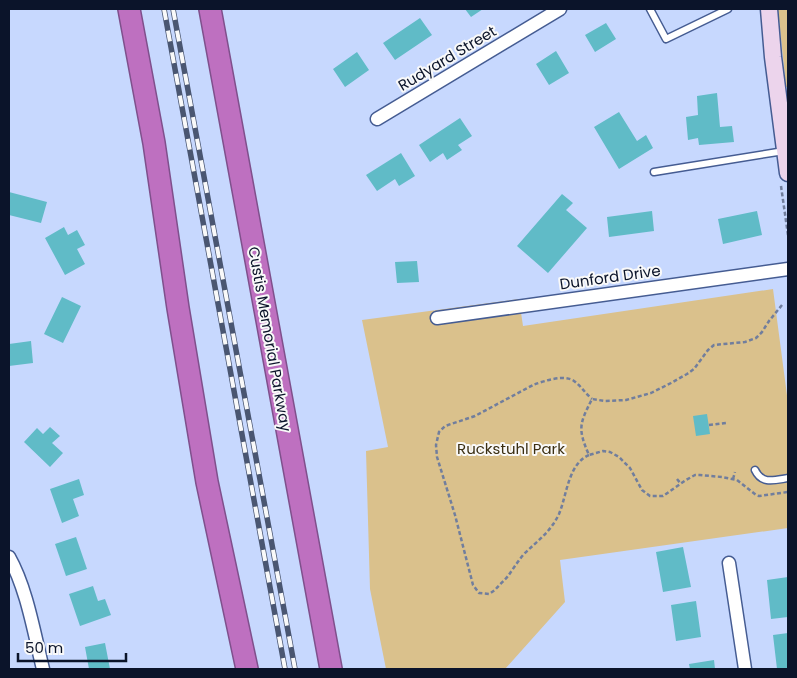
<svg xmlns="http://www.w3.org/2000/svg" width="797" height="678" font-family="Poppins,sans-serif">
<style>
.green{fill:#dac18c}
.building{fill:#60bbc7}
.lines{fill:none;stroke-linecap:round;stroke-linejoin:round}
.lane-casing{stroke:#455c92;stroke-width:9}
.street-casing{stroke:#455c92;stroke-width:15}
.secondary-casing{stroke:#455c92;stroke-width:19}
.highway-casing{stroke:#7f508c;stroke-width:24}
.path{stroke:#717e9d;stroke-width:2.5;stroke-dasharray:4 2.5;stroke-linecap:butt}
.lane{stroke:#fff;stroke-width:6}
.street{stroke:#fff;stroke-width:12}
.secondary{stroke:#ecd4ec;stroke-width:16}
.highway{stroke:#be70c0;stroke-width:21}
.rail-casing{stroke:#4a5671;stroke-width:5.5}
.rail{stroke:#f9f9f9;stroke-width:4;stroke-dasharray:11;stroke-linecap:butt}
.labels{text-anchor:middle;dominant-baseline:central;stroke-width:4;stroke-linejoin:round;paint-order:stroke}
.street-label{font-size:15px;fill:#0b142a;stroke:#f9f9f9}
.park-label{font-size:15px;fill:#3b2f12;stroke:#f9f9f9}
</style>
<rect width="100%" height="100%" fill="#c7d8fe"/>
<path class="green" d="M778,9H788V87H786Z
M773,289L788,403V528L560,560L565,602L505,669H386L370,589L366,451L388,447L362,320L519,299L523,326Z"/>
<path class="building" d="M465,9H483L471,17Z
M420,18L432,35L395,60L383,43Z
M606,23L616,39L595,52L585,35Z
M556,51L569,73L549,85L536,64Z
M357,52L369,70L345,87L333,69Z
M717,93L720,127L732,126L734,142L699,145L698,138L688,140L686,117L698,115L697,96Z
M619,112L637,141L646,135L653,148L619,169L594,127Z
M460,118L472,136L458,145L462,150L447,160L443,153L430,162L419,145Z
M401,153L415,176L399,186L395,179L377,191L366,175Z
M9,192L47,202L41,223L9,215Z
M562,194L573,203L566,210L587,228L548,273L517,246Z
M652,211L654,231L609,237L607,217Z
M757,211L762,235L723,244L718,219Z
M64,227L68,235L77,230L85,245L77,249L85,264L65,275L45,238Z
M417,261L419,282L397,283L395,262Z
M62,297L81,306L63,343L44,334Z
M31,341L33,363L9,366V344Z
M707,414L710,434L696,436L693,416Z
M50,427L60,436L52,443L63,453L50,467L24,442L37,428L43,434Z
M79,479L84,495L73,499L79,516L62,523L50,489Z
M76,537L87,569L66,576L55,544Z
M683,547L691,587L663,592L656,552Z
M788,577V617L771,619L767,580Z
M93,586L98,601L105,599L111,615L80,626L69,594Z
M696,601L701,637L676,641L671,605Z
M788,633V669H777L773,635Z
M105,643L110,669H89L85,647Z
M714,660L715,669H690L689,664Z"/>
<g class="lines">
<g class="lane-casing">
<path id="lane" d="M650,9L666,39L728,9
M654,172L784,151
M755,470C762,485 775,480 788,478"/>
</g>
<g class="street-casing">
<path id="street" d="M377,119L560,9
M437,318L788,269
M9,557C27,589 34,633 43,669
M729,563L745,669"/>
</g>
<g class="secondary-casing">
<path id="secondary" d="M769,9L773,57L788,173"/>
</g>
<g class="highway-casing">
<path id="highway" d="M129,9L154,143L178,308L207,482L247,669
M210,9L331,669"/>
</g>
<path class="path" d="M781,186L788,235
M782,305L769,321L762,332L756,338L745,342L714,345L708,350L694,369L687,374L671,383L651,393L626,400L605,401L592,399C580,423 577,428 589,455L603,451L610,452L619,457L630,468L642,490L650,496H663L686,480L695,475H700L722,477L737,480L756,495L759,496L788,492
M709,425L726,423
M589,455C568,464 567,495 559,514C550,533 537,541 524,554C518,561 513,569 508,576C504,581 499,585 495,590L489,594L479,593L473,585L455,515L437,457L436,445L439,432L445,426L475,416L533,385C544,381 564,374 574,381C581,386 585,393 592,399
M677,479L681,484
M733,479L735,472"/>
<use href="#lane" class="lane"/>
<use href="#street" class="street"/>
<use href="#secondary" class="secondary"/>
<use href="#highway" class="highway"/>
<g class="rail-casing">
<path id="rail" d="M164,9L285,669
M173,9L295,669"/>
</g>
<use href="#rail" class="rail"/>
</g>
<g class="labels">
<g class="street-label">
<text transform="translate(447 58) rotate(-31)">Rudyard Street</text>
<text transform="translate(610 277) rotate(-8)">Dunford Drive</text>
<text transform="translate(270 339) rotate(80)">Custis Memorial Parkway</text>
</g>
<g class="park-label">
<text x="511" y="448">Ruckstuhl Park</text>
</g>
</g>
<rect width="797" height="678" fill="none" stroke="#0b142a" stroke-width="20"/>
<path d="M18 653v8h108v-8" fill="none" stroke="#0b142a" stroke-width="2.5"/>
<text x="25" y="653" font-size="15" fill="#0b142a" stroke="#f9f9f9" stroke-width="4" paint-order="stroke">50 m</text>
</svg>
